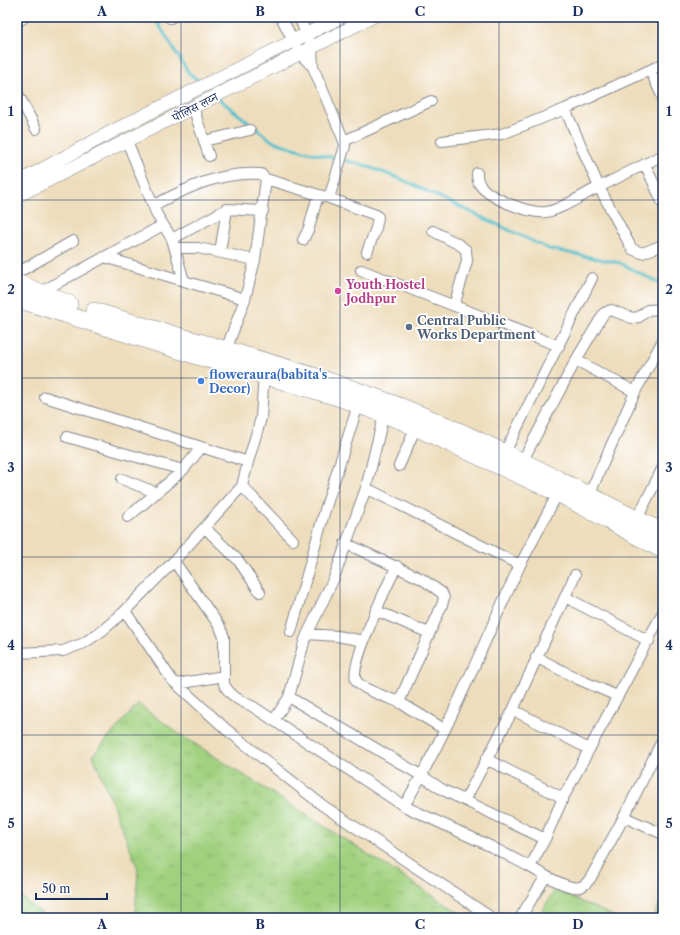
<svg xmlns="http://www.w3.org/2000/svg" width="680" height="935" font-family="'Libre Caslon Text','Noto Serif Devanagari',serif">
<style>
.grass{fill:url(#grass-tufts);stroke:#5e806e}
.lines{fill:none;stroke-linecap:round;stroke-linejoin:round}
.stream{stroke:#52bfcc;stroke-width:3}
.minor-casing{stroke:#84868d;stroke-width:12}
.tertiary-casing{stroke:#84868d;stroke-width:14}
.trunk-casing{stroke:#84868d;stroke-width:18}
.minor{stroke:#fff;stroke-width:10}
.tertiary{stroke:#fff;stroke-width:13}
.trunk{stroke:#fff;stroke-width:17}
.grid{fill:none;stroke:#1b2f5e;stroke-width:1;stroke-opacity:0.55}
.hotel-dot{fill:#d1479c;stroke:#fff;stroke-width:1.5}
.service-dot{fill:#5c6f8a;stroke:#fff;stroke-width:1.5}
.shop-dot{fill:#3f7fe0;stroke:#fff;stroke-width:1.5}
.labels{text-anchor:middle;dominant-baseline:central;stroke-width:3.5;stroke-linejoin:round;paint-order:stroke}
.street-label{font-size:12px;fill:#1b2f5e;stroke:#fff}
.hotel-label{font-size:12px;font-weight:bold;fill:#b23c85;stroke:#fff;text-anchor:start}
.service-label{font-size:12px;font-weight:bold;fill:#4e5e75;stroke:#fff;text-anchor:start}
.shop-label{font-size:12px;font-weight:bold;fill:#366cbe;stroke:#fff;text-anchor:start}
.neatline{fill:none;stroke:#1b2f5e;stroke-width:1.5}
.grid-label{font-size:13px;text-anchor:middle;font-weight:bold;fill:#1b2f5e}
</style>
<defs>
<pattern id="grass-tufts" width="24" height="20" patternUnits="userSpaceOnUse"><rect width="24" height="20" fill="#a1d17f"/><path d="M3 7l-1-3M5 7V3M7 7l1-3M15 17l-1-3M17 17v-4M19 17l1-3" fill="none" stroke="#8ab470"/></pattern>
</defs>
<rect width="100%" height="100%" fill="#fff"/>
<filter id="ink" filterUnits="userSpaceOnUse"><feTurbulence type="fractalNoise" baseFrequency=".025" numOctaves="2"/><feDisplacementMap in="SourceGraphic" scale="8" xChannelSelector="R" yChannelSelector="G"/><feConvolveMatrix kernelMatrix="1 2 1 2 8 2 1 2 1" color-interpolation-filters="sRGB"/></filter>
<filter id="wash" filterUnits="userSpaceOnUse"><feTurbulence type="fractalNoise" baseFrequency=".012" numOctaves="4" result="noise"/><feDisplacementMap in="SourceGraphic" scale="16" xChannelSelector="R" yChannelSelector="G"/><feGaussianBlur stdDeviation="0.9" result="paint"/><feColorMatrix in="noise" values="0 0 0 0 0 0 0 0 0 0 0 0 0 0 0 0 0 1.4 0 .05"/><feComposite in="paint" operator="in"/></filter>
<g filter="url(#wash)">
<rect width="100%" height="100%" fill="#eeddbc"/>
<path class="grass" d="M138,704L178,733L468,918H135L138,869L93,755Z
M555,890L618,918H537Z
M17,893L47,918H17Z
M663,897V918H653Z"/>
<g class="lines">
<path class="stream" d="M154,17L188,72L201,83
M219,99L272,141L304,151L361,164L401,179L549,249L620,263L663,285"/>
</g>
</g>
<g filter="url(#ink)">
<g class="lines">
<g class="minor-casing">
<path id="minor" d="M281,17L300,54L313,67
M170,18L173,17
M17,22L25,17
M663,64L565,109L599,187L663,155
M650,70L663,98
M17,92L36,129
M193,107L209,156
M127,141L157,215L172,239
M204,141L250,130
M344,141L431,101
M442,141L502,134L565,109
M645,164L663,204
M477,173C477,177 477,181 480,185C489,198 529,214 546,212C561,210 584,194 599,187L632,249L642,253L663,245
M329,198L376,215L378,217L376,228L367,252
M154,205C189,187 221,171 261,174L266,179
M433,231L460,245L466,250L467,261L454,306
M303,240L309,228L318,195
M175,248H198L255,260
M220,252L227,209
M104,257L184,281
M361,270L559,346
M17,273L73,241
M39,293L163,225
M245,299L184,281L172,239L227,209L263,211
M226,350L245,299L255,260L266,179L329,198L345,146L344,141L313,67L312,47L299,17
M576,360L635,392L663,340
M384,414L366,488L334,578L305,639L289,697L422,776L443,790L545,839L563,798L663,612
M67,437L183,470
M505,452L592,278
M248,462L261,418L264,372
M522,462L576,360L604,313L611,310L632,318L639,317L648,310L663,309
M399,466L416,427
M122,479L157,493
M242,486L293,540
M366,488L520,565L558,493
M589,495L635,392
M128,517L183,470L201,448
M637,519L663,467
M205,528L238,560L260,592
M345,543L422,579L442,593L444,598L442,605L399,702L444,729
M174,561L220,627L224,637V684C230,696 240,701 252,706L404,806L492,847L530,867L545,839
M397,566C388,583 349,666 356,680C360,689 389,698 399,702
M565,597L649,641
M125,611L172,680L227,730L322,805L492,918
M377,611L429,633
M291,632L325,510L358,405
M307,634L337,636L364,641
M17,653L63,651L84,643L103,630L125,611L174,561L242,486L248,462L45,397
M536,657L578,679L617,696
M177,684L224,676
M513,710L589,749
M274,720L289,697
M486,759L563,798
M465,800L513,710L575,575
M404,806C450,729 482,645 520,565
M624,817L663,834
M530,867C540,873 569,890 580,887C585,886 587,882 590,879L624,817L663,739
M520,918L546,876"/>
</g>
<g class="tertiary-casing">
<path id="tertiary" d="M17,183L115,130L341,17
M17,196L372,17"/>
</g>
<g class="trunk-casing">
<path id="trunk" d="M17,283L69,304
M17,299L194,355L338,397L402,421L558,493L663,550
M94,311C207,346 322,373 431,419C510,452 585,495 663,532"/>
</g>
<use href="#minor" class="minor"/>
<use href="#tertiary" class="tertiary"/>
<use href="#trunk" class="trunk"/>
</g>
</g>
<path class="grid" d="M181,17V918M340,17V918M499,17V918M17,200H663M17,378H663M17,557H663M17,735H663"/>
<circle class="hotel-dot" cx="338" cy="291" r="4"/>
<circle class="service-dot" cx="409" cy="327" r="4"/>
<circle class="shop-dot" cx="201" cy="381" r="4"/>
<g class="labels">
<g class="street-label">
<text transform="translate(195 107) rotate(-27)">पोलिस लय्न</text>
</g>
<g class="hotel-label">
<text x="346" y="284">Youth Hostel<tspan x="346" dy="14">Jodhpur</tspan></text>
</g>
<g class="service-label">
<text x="417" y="320">Central Public<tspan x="417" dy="14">Works Department</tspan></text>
</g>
<g class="shop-label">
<text x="209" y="374">floweraura(babita's<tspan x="209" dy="14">Decor)</tspan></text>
</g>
</g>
<rect width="680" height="935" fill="none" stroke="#fff" stroke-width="44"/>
<path d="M36 893v6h71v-6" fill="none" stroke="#1b2f5e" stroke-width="2"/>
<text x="42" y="893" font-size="12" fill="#1b2f5e" stroke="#ffffff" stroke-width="3" paint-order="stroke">50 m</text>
<rect x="22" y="22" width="636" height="891" class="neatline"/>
<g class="grid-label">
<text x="102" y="16">A</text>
<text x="260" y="16">B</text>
<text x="420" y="16">C</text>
<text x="578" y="16">D</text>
<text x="11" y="116">1</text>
<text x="669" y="116">1</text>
<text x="11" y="294">2</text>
<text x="669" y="294">2</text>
<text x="11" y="472">3</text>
<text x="669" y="472">3</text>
<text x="11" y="650">4</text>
<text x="669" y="650">4</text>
<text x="11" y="828">5</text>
<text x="669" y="828">5</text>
<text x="102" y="929">A</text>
<text x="260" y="929">B</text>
<text x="420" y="929">C</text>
<text x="578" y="929">D</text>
</g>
</svg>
